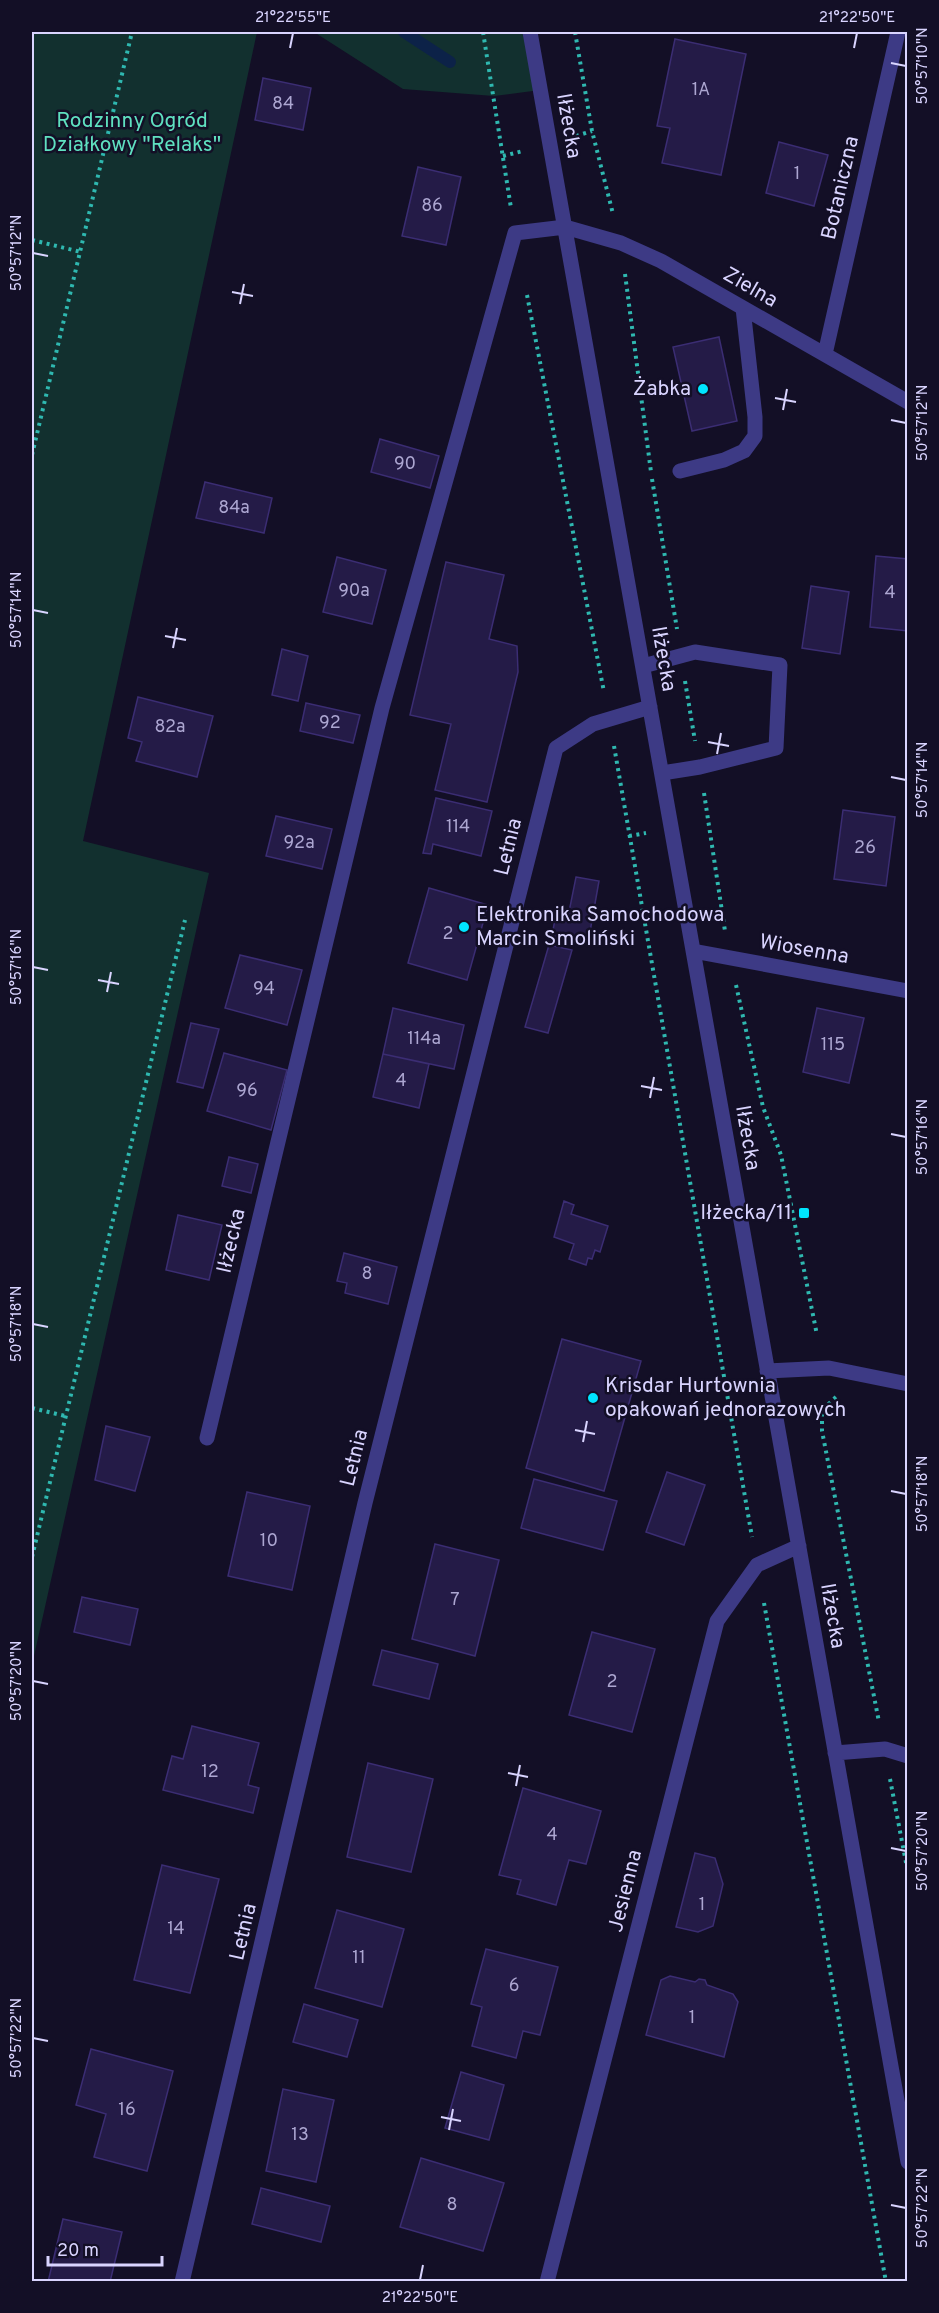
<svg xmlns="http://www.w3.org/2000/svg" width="939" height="2313" font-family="Overpass,sans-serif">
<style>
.green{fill:#12302f}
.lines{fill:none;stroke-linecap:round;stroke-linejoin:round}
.stream{stroke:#0c2248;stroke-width:12}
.building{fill:#241b47;stroke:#3b2d73;stroke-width:1.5}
.path{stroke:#2fb8b0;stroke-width:4;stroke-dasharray:3 4.5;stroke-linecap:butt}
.minor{stroke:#3d3a85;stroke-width:15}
.ticks{fill:none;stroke:#d9d4ff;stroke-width:2}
.poi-dot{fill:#00e5ff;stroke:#130f26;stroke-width:2}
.labels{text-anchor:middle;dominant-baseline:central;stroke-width:5;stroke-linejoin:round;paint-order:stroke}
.number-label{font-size:18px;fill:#aca6d1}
.park-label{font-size:21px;fill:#5fe0c0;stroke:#130f26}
.street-label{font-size:21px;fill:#d9d4ff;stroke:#130f26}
.poi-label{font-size:21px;fill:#d9d4ff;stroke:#130f26;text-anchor:end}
.neatline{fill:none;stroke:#d9d4ff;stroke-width:2}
.ticks-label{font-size:15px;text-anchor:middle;fill:#d9d4ff}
</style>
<rect width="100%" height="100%" fill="#130f26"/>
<path class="green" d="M32,32H257L83,841L209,873L32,1665Z
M314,32H530L540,90L494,96L403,89Z"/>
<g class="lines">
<path class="stream" d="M404,32L450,62"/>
</g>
<path class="building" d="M675,39L746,54L721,175L662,163L670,128L657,126Z
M263,78L311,88L303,130L255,120Z
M779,142L828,155L814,206L766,193Z
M418,167L461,177L446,245L402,236Z
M719,337L737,421L692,431L673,347Z
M380,439L439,456L430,488L371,472Z
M205,482L272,498L264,533L196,518Z
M876,556L908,559V631L870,627Z
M337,557L386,570L372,624L323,612Z
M446,562L504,575L489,639L517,646L518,672L487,802L435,790L451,724L410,715Z
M811,586L849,592L840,654L802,648Z
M282,649L308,656L298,701L272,695Z
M138,697L213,716L197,777L136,761L142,742L128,738Z
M306,703L360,715L353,743L300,731Z
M436,798L492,811L481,856L433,844L431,854L423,853Z
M843,810L895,817L886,886L834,879Z
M276,816L332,829L322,869L266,856Z
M576,877L599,881L588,943L552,936L555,919L567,922Z
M429,888L488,905L467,980L408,963Z
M549,945L572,950L548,1033L525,1027Z
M240,955L302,970L287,1025L225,1008Z
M393,1008L464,1025L454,1069L383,1054Z
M817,1008L864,1018L849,1083L803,1072Z
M191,1023L219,1029L203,1088L177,1082Z
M224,1053L287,1070L271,1130L207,1111Z
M383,1054L429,1064L419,1108L373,1097Z
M229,1157L258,1164L251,1193L222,1186Z
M564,1201L574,1205L571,1214L608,1226L600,1252L595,1250L592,1259L588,1258L586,1265L569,1259L574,1244L554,1237Z
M178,1215L222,1225L209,1280L166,1270Z
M344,1253L397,1267L388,1304L345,1293L347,1283L337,1281Z
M562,1339L641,1361L604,1491L526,1468Z
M106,1426L150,1437L135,1491L95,1480Z
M667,1472L705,1485L684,1545L646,1532Z
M534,1479L617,1501L603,1550L521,1528Z
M247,1492L310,1506L292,1590L228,1576Z
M435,1544L499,1560L475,1656L412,1639Z
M82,1597L138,1609L130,1645L74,1632Z
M592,1632L655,1649L632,1732L569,1715Z
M382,1650L438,1664L429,1699L373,1685Z
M192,1726L259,1743L248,1785L259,1788L253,1813L163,1790L172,1756L183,1759Z
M368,1763L433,1779L411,1872L347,1857Z
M523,1788L601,1811L586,1864L569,1860L556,1905L517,1894L521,1880L499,1875Z
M695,1853L715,1858L723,1884L713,1926L698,1932L676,1927Z
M162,1865L219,1879L190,1993L134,1980Z
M337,1910L404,1929L382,2007L315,1988Z
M486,1949L558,1967L540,2035L523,2031L516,2058L472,2046L482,2007L471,2004Z
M670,1976L695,1982L699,1979L705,1980L707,1985L733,1994L738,2002L724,2057L646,2035L661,1980Z
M304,2004L358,2020L347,2057L293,2042Z
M91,2049L173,2071L147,2171L94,2157L106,2114L76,2105Z
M461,2072L504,2085L489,2140L445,2128Z
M283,2089L334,2100L316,2182L266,2171Z
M421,2158L504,2183L483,2251L400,2227Z
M261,2188L330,2206L321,2242L252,2224Z
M63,2219L122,2232L110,2282H48Z"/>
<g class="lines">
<path class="path" d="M483,32L511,208
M575,32L592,131L613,214
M576,136L592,131
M503,156L523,151
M32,240L81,252
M625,274L651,472
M527,295L604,692
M32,455L132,32
M652,479L677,629
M685,681L695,741
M614,746L752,1537
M704,793L725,931
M629,836L646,833
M736,985L763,1107L781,1155L817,1335
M836,1397L822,1410V1431L879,1722
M32,1408L65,1416
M32,1557L185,920
M764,1603L886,2282
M890,1779L908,1873"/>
<path class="minor" d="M530,32L908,2162
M825,354L898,32
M680,471L724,460L744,451L755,436V417L743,308
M643,666L695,652L780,665L776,748L700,767L662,773
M693,951L908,991
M767,1371L829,1368L908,1384
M207,1438L382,708L515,233L565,227L621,243L661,261L908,402
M835,1753L885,1749L908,1756
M182,2282L365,1503L556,748L593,724L650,707
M547,2282L717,1621L757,1565L799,1546"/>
</g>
<path class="ticks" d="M290,48L293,33M854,48L857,33M891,63L906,66M33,253L48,256M232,292L253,296M240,304L244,284M775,398L796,402M783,410L787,389M891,420L906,423M33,610L48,613M165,636L186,640M173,648L177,628M708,742L729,746M717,754L721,733M891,777L906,780M33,967L48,970M98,980L119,984M107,992L111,972M641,1086L662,1090M650,1098L654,1077M891,1134L906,1137M33,1324L48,1327M575,1430L595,1434M583,1442L587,1421M891,1491L906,1494M33,1681L48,1684M508,1773L528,1777M516,1786L520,1765M891,1848L906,1851M33,2038L48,2041M441,2117L461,2121M449,2130L453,2109M891,2205L906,2208M420,2280L423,2265"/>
<g class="poi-dot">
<circle cx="703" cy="389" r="6"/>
<circle cx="464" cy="927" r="6"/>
<rect x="798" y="1207" width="12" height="12" rx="3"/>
<circle cx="593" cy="1398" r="6"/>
</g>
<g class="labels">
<g class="number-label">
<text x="701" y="90">1A</text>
<text x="283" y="104">84</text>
<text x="797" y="174">1</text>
<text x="432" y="206">86</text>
<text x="405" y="464">90</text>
<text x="234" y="508">84a</text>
<text x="354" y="591">90a</text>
<text x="890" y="593">4</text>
<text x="330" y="723">92</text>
<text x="170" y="727">82a</text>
<text x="458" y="827">114</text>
<text x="299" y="843">92a</text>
<text x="865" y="848">26</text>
<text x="448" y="934">2</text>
<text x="264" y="989">94</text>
<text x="424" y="1039">114a</text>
<text x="833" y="1045">115</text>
<text x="401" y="1081">4</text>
<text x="247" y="1091">96</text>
<text x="367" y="1274">8</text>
<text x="269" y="1541">10</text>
<text x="455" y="1600">7</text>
<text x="612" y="1682">2</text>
<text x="210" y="1772">12</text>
<text x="552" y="1835">4</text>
<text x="702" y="1905">1</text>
<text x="176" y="1929">14</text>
<text x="359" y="1958">11</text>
<text x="514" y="1986">6</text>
<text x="692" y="2018">1</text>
<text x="127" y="2110">16</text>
<text x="300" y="2135">13</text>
<text x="452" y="2205">8</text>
</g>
<g class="park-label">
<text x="132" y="121">Rodzinny Ogród<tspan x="132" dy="24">Działkowy "Relaks"</tspan></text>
</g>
<g class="street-label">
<text transform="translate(568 126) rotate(80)">Iłżecka</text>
<text transform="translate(841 188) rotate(-77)">Botaniczna</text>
<text transform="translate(750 288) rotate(30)">Zielna</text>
<text transform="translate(663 659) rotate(80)">Iłżecka</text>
<text transform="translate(509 847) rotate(-76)">Letnia</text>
<text transform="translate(804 950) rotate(10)">Wiosenna</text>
<text transform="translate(747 1138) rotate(80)">Iłżecka</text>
<text transform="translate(232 1241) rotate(-77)">Iłżecka</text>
<text transform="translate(355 1458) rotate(-76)">Letnia</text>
<text transform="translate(832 1616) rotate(80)">Iłżecka</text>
<text transform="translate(626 1891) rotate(-76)">Jesienna</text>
<text transform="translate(244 1932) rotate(-77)">Letnia</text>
</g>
<g class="poi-label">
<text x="691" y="389">Żabka</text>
<text x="476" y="915" text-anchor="start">Elektronika Samochodowa<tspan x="476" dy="24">Marcin Smoliński</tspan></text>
<text x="792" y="1213">Iłżecka/11</text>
<text x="605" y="1386" text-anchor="start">Krisdar Hurtownia<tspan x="605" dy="24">opakowań jednorazowych</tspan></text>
</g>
</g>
<rect width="939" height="2313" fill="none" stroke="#130f26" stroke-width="66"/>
<path d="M48 2256v9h114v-9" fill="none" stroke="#d9d4ff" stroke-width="3"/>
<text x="57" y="2256" font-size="18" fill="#d9d4ff" stroke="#130f26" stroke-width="4.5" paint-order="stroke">20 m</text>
<rect x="33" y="33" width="873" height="2247" class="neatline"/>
<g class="ticks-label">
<text x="293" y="22">21°22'55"E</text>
<text x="857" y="22">21°22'50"E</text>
<text transform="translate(922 66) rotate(-90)" y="5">50°57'10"N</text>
<text transform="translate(16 253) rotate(-90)" y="5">50°57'12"N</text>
<text transform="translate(922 423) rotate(-90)" y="5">50°57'12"N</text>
<text transform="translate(16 610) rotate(-90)" y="5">50°57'14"N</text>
<text transform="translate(922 780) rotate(-90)" y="5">50°57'14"N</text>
<text transform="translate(16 967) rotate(-90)" y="5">50°57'16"N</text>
<text transform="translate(922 1137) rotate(-90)" y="5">50°57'16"N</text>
<text transform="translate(16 1324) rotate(-90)" y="5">50°57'18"N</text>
<text transform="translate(922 1494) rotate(-90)" y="5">50°57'18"N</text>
<text transform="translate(16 1681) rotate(-90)" y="5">50°57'20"N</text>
<text transform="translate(922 1851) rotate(-90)" y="5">50°57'20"N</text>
<text transform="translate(16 2038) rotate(-90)" y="5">50°57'22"N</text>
<text transform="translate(922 2208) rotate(-90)" y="5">50°57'22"N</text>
<text x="420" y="2302">21°22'50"E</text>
</g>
</svg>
